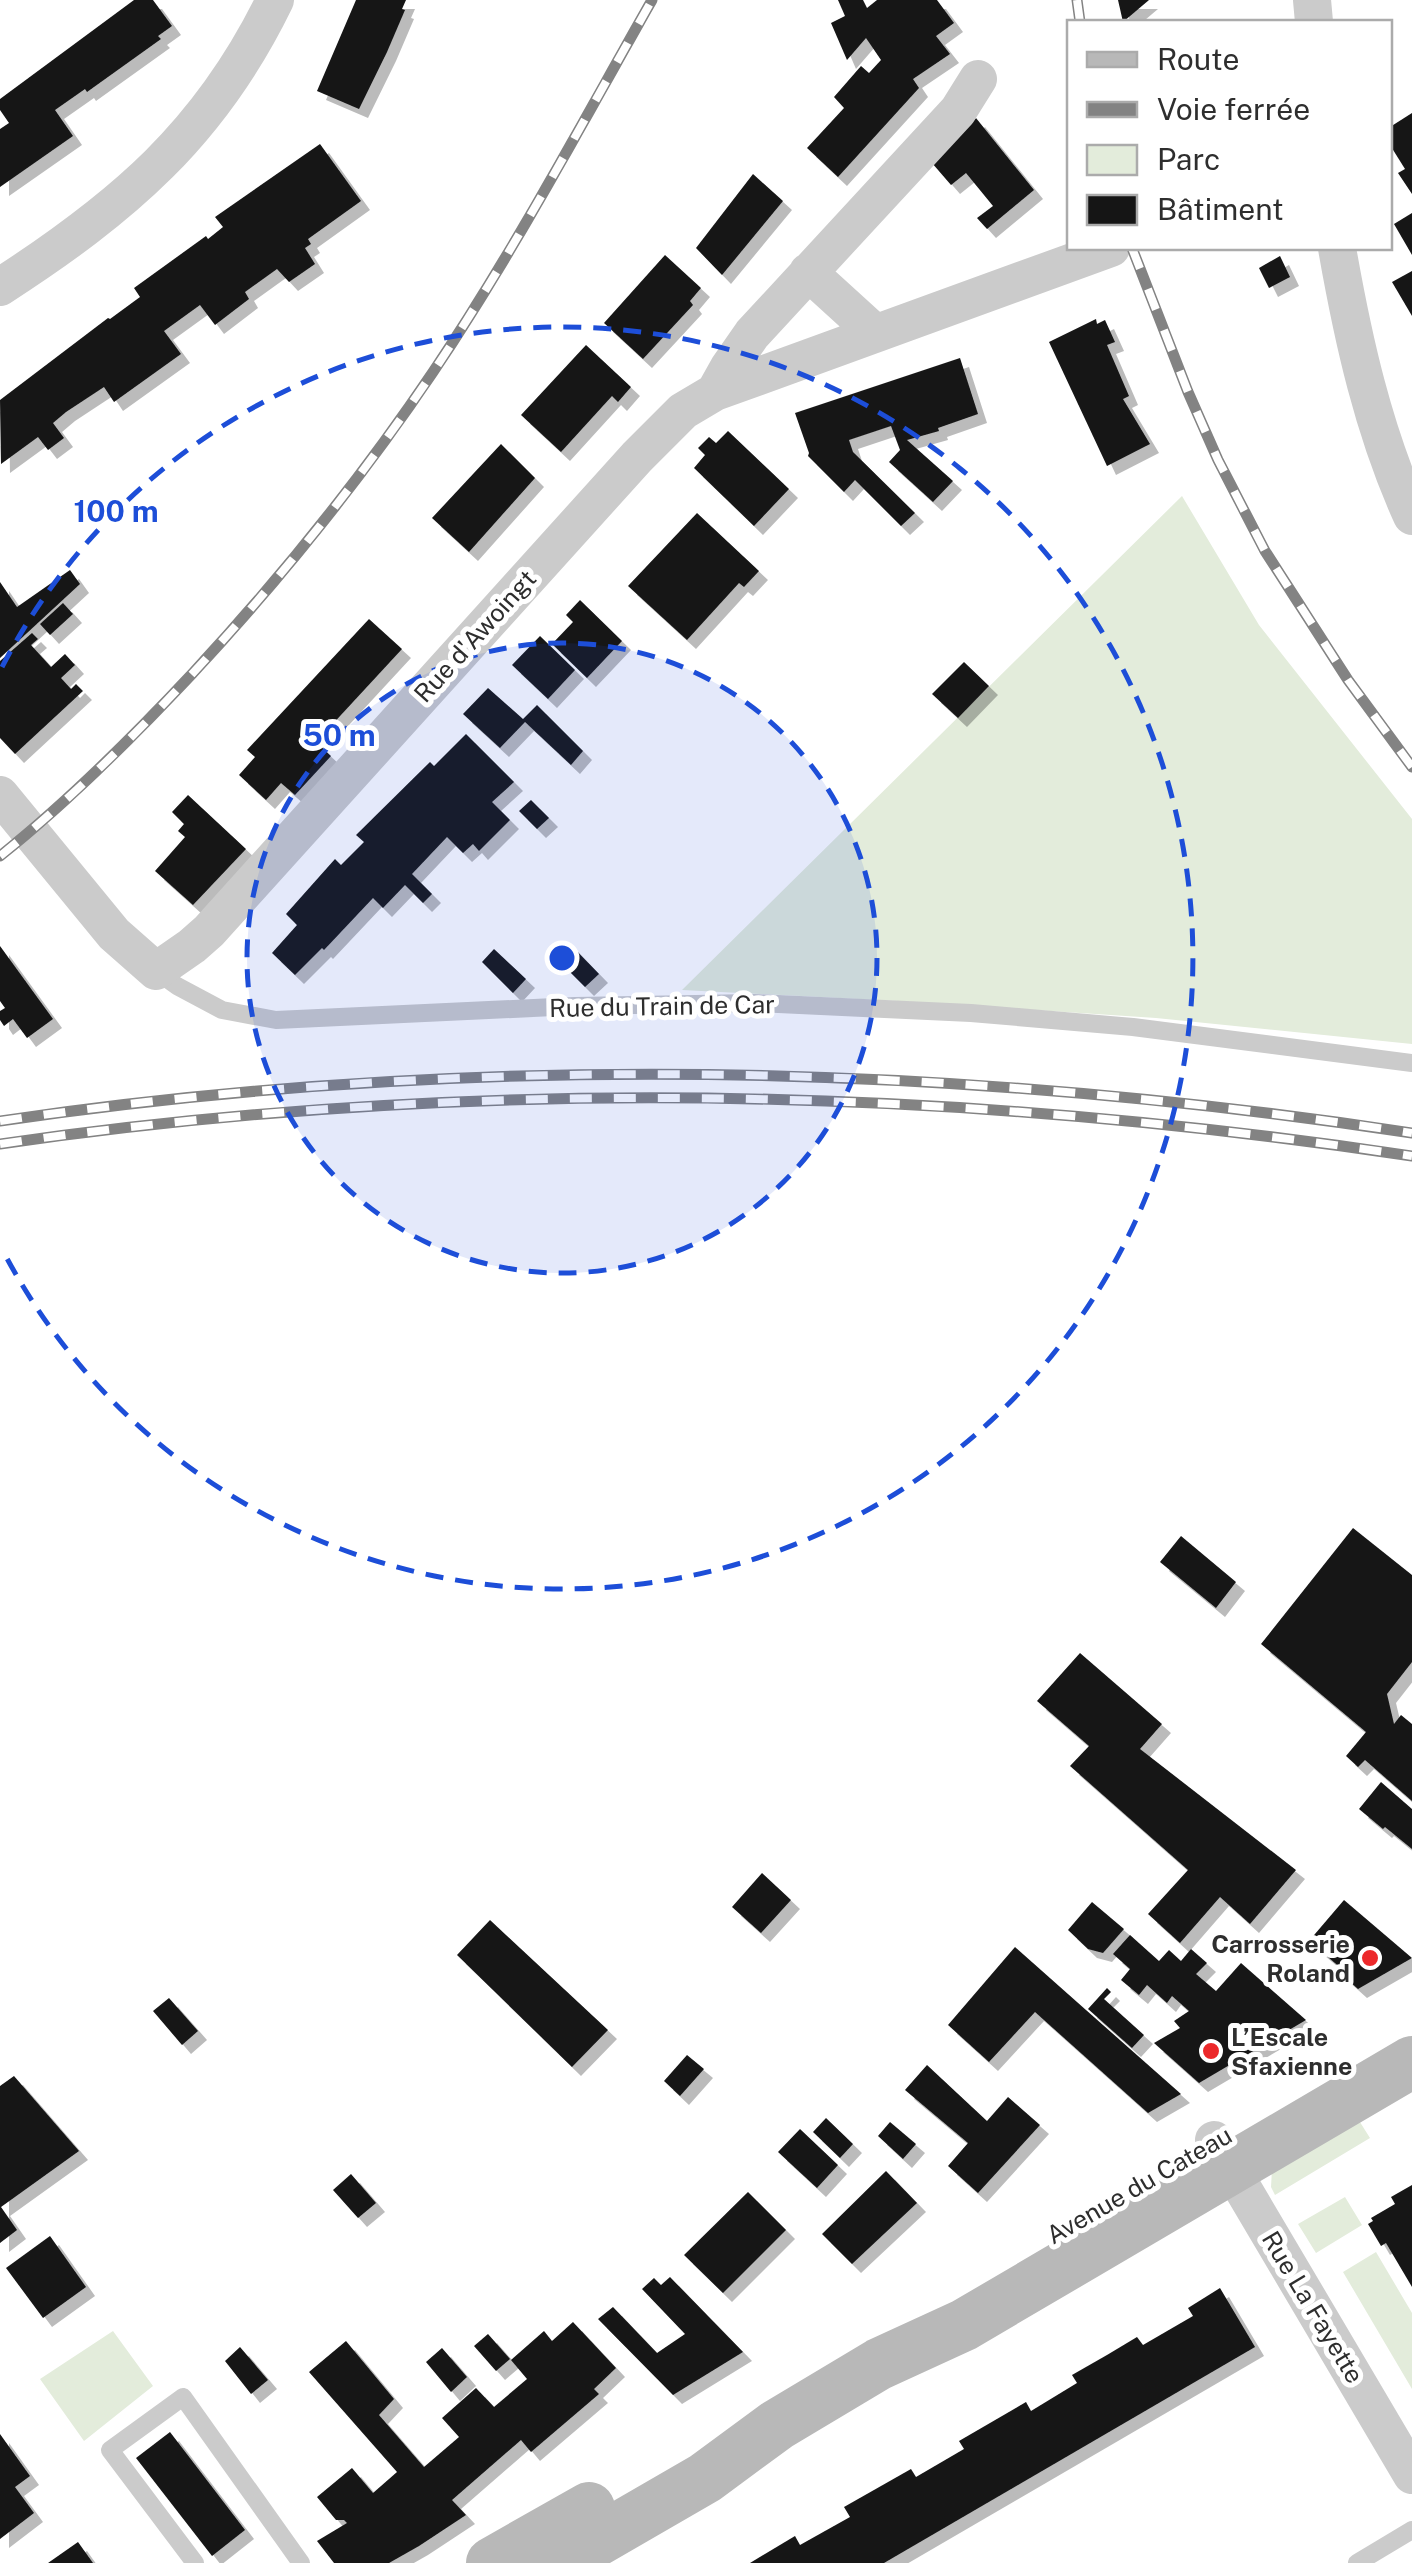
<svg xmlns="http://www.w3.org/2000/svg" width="1412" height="2563" font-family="'Public Sans',sans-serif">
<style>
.green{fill:#e3ecdb}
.building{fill:#151515;filter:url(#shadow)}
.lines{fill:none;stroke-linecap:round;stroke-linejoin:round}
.lane{stroke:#cbcbcb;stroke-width:18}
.street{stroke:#cbcbcb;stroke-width:38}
.secondary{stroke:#b8b8b8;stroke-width:52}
.rail-casing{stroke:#838383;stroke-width:11}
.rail{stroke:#fff;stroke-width:8;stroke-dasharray:22;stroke-linecap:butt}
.ring{fill:none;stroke:#1d4ed8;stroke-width:5;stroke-dasharray:18 12}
.poi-dot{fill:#ec292b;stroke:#fff;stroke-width:4}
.labels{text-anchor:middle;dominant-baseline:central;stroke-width:10;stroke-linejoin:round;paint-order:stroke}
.street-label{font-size:25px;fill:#2e2e2e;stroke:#fff}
.poi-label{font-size:25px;font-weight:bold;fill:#2e2e2e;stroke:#fff;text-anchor:end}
.centre{fill:#1d4ed8;stroke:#fff;stroke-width:5}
.ring-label{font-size:30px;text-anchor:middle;font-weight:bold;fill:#1d4ed8;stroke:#fff;stroke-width:10;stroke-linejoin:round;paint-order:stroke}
</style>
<defs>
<filter id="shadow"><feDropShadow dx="9" dy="9" stdDeviation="0" flood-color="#0004"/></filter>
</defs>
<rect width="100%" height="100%" fill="#fff"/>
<path class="green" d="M1182,496L1259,625L1412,819V1044L1156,1018L898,1001L682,990Z
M1353,2111L1370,2138L1275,2195L1271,2187L1272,2169Z
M1345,2197L1362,2225L1316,2253L1298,2224Z
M1376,2252L1412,2313V2389L1343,2272Z
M113,2331L153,2386L84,2441L40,2379Z"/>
<path class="building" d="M134,0H153L172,26L158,36L161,39L87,92L85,89L55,110L73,136L0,187V129L9,123L0,110V99Z
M356,0H406L402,9L405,10L387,52L359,109L317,91Z
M838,0H863L867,8L877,0H937L954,23L936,36L950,54L913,79L919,88L838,177L807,148L844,108L834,97L861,66L869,73L881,60L866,38L847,60L831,23L845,16Z
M1118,0H1149L1123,22Z
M1412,113V194L1398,173L1405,169L1390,145V127Z
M976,118L1034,190L987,229L977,218L993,206L966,173L951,185L932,163Z
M320,144L361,201L308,239L311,244L305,248L315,264L289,282L277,269L245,292L249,299L215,325L200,305L164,331L181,354L114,402L104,387L66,412L53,423L64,438L48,450L38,437L1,464L0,400L108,318L110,319L140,297L134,288L206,236L208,239L223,227L215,217Z
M753,174L783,201L722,275L696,248Z
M1412,213V255L1394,224Z
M665,255L701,288L690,301L693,305L643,359L604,323Z
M1280,256L1290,277L1269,288L1259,268Z
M1412,271V316L1392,282Z
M1096,319L1097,324L1105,320L1115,342L1107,345L1129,396L1123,399L1150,444L1107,466L1049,342Z
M586,345L631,387L618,402L612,396L561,452L521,415Z
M960,358L978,414L938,428L939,431L907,440L953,481L933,502L889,462L900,450L891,426L849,440L853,452L915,513L901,526L855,480L844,492L808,456L809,453L795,413Z
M728,431L789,489L754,526L694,468L705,455L698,448L709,437L716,443Z
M501,444L535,478L469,552L432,518Z
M697,513L759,571L744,587L739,583L687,640L628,586Z
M70,570L80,584L0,658V582L17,607Z
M580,600L622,641L587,678L552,644L573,622L566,615Z
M63,603L73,614L50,635L40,624Z
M369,619L402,649L316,742L331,756L295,795L281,783L266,800L239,775L255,757L247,750Z
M32,633L38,639L31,645L51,667L65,654L75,665L61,678L71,689L76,684L83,691L15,754L0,738V661Z
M540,636L575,670L548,699L512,665Z
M964,662L989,686L958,718L932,694Z
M488,688L523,719L537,705L583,751L571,765L525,722L500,748L463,714Z
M466,734L514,782L492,802L510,820L479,851L473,844L463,853L447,837L412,874L432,894L423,903L405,885L383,908L373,898L324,950L322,948L295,975L272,953L297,925L286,914L335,859L341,865L364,842L356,835L430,762L434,766Z
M188,795L246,849L193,905L155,871L185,837L178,831L184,824L172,812Z
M531,800L549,818L537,829L519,811Z
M569,943L599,974L585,987L555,957Z
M0,946L53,1019L27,1038L13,1019L4,1026L0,1020V1011L5,1008L0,1001Z
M494,949L526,979L513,993L482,962Z
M1353,1528L1412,1575V1662L1387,1694L1394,1724L1401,1715L1412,1724V1801L1365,1760L1358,1767L1346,1756L1366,1732L1261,1644Z
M1181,1536L1236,1582L1216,1608L1160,1562Z
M1080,1653L1162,1724L1140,1749L1296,1870L1250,1924L1220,1897L1180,1943L1148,1914L1188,1870L1070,1766L1089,1746L1037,1701Z
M1381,1782L1412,1809V1849L1385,1827L1383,1829L1359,1809Z
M762,1873L791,1900L761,1933L732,1907Z
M1344,1900L1412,1958L1358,1989L1339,1972L1342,1969L1309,1941Z
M1092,1902L1124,1929L1103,1953L1088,1949L1068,1930Z
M490,1920L608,2030L572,2067L457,1955Z
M1130,1935L1159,1961L1169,1950L1181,1961L1191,1949L1207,1963L1196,1974L1216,1991L1241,1963L1306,2020L1199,2083L1154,2043L1180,2028L1174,2021L1189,2011L1172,1996L1167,2003L1147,1985L1139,1995L1121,1980L1130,1969L1113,1954Z
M1015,1947L1086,2010L1181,2094L1148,2113L1035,2012L989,2062L948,2025Z
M1107,1988L1111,1992L1104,1999L1144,2035L1132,2048L1088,2009Z
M169,1998L198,2031L182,2045L153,2011Z
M687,2055L704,2069L680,2096L664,2081Z
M927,2065L987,2121L1008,2097L1040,2125L978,2193L948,2166L968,2143L905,2090Z
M14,2076L79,2151L1,2207L17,2230L0,2243V2086Z
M826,2118L853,2144L840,2158L813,2132Z
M890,2122L916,2144L903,2159L878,2136Z
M800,2129L838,2165L817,2188L778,2152Z
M886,2171L917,2203L852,2264L822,2234Z
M351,2174L376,2203L358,2218L333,2190Z
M1412,2185V2287L1386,2243L1381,2246L1368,2224L1373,2221L1371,2218L1395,2204L1391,2197Z
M748,2192L786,2230L723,2293L684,2255Z
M50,2236L86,2287L43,2318L6,2268Z
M670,2277L743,2352L673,2395L598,2319L613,2307L657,2353L685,2334L642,2289L654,2278L661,2285Z
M1220,2288L1255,2347L884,2563H750L795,2536L800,2545L850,2517L844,2507L911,2469L916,2477L964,2449L959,2441L1026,2402L1031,2411L1077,2383L1072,2375L1107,2355L1137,2337L1143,2345L1193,2316L1188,2308Z
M573,2322L616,2368L594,2389L599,2394L531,2452L521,2440L452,2500L466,2515L419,2546L389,2563H334L317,2541L347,2523L344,2520H336L317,2497L352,2468L373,2493L397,2472L309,2372L346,2341L394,2399L379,2415L424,2467L459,2437L442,2418L476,2388L494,2407L527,2379L511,2360L544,2331L552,2341Z
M488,2334L510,2359L496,2371L474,2346Z
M240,2347L268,2380L251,2394L225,2361Z
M442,2348L467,2377L451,2392L426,2362Z
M170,2432L245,2530L212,2556L136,2458Z
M0,2434L30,2476L15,2487L34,2513L0,2539Z
M78,2542L93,2563H48Z"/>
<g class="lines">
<path class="lane" d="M156,971L177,986L222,1010L276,1020L575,1006L755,1003L971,1013L1133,1027L1412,1063
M195,2563L110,2450L183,2397L301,2563
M1357,2563L1412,2530"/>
<path class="street" d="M1312,0L1314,22
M1337,248C1353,339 1373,430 1412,516
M808,272L875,333
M0,287C122,208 210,134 275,0
M715,392L729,367L752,334L958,111L978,79
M0,795L114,934L156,971L192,946L209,931L637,457L683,411L715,392L1111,248
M1214,2140L1412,2475"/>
<path class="secondary" d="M492,2563L589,2508
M558,2563L705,2478L777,2425L879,2364L964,2325L1412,2062"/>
<g class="rail-casing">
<path id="rail" d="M1077,0L1080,22
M1132,248L1188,392L1218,460L1265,551L1348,680L1412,767
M0,856C69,801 132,738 192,674C280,579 361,479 433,372C513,253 581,125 652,0
M0,1121C470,1052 943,1062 1412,1133
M0,1144C469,1076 944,1086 1412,1156"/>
</g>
<use href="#rail" class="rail"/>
</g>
<circle cx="562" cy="958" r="315" fill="#1d4ed8" fill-opacity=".12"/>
<g class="ring">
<circle cx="562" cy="958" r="315"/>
<path d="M2 667A631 631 0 1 1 2 1249"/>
</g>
<g class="poi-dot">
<circle cx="1370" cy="1958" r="10"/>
<circle cx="1211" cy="2051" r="10"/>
</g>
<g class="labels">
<g class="street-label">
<text transform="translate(475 636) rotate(-48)">Rue d'Awoingt</text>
<text transform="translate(662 1006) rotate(-1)">Rue du Train de Car</text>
<text transform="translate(1139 2185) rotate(-30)">Avenue du Cateau</text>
<text transform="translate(1313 2307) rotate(59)">Rue La Fayette</text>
</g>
<g class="poi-label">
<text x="1350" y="1944">Carrosserie<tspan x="1350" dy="29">Roland</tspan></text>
<text x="1231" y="2037" text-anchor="start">L’Escale<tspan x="1231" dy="29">Sfaxienne</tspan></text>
</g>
</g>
<circle cx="562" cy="958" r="15" class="centre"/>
<g class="ring-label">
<text x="116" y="522">100 m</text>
<text x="339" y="746">50 m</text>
</g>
<rect x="1067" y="20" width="325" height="230" fill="#ffffff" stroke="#ababab" stroke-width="2.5"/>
<rect x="1087" y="52" width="50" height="15" fill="#b8b8b8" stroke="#ababab" stroke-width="2.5"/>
<text x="1157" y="70" font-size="30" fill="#2e2e2e">Route</text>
<rect x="1087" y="102" width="50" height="15" fill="#838383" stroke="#ababab" stroke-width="2.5"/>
<text x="1157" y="120" font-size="30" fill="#2e2e2e">Voie ferrée</text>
<rect x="1087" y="145" width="50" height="30" fill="#e3ecdb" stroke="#ababab" stroke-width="2.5"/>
<text x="1157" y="170" font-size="30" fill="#2e2e2e">Parc</text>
<rect x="1087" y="195" width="50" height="30" fill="#151515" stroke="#ababab" stroke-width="2.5"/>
<text x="1157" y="220" font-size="30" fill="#2e2e2e">Bâtiment</text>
</svg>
